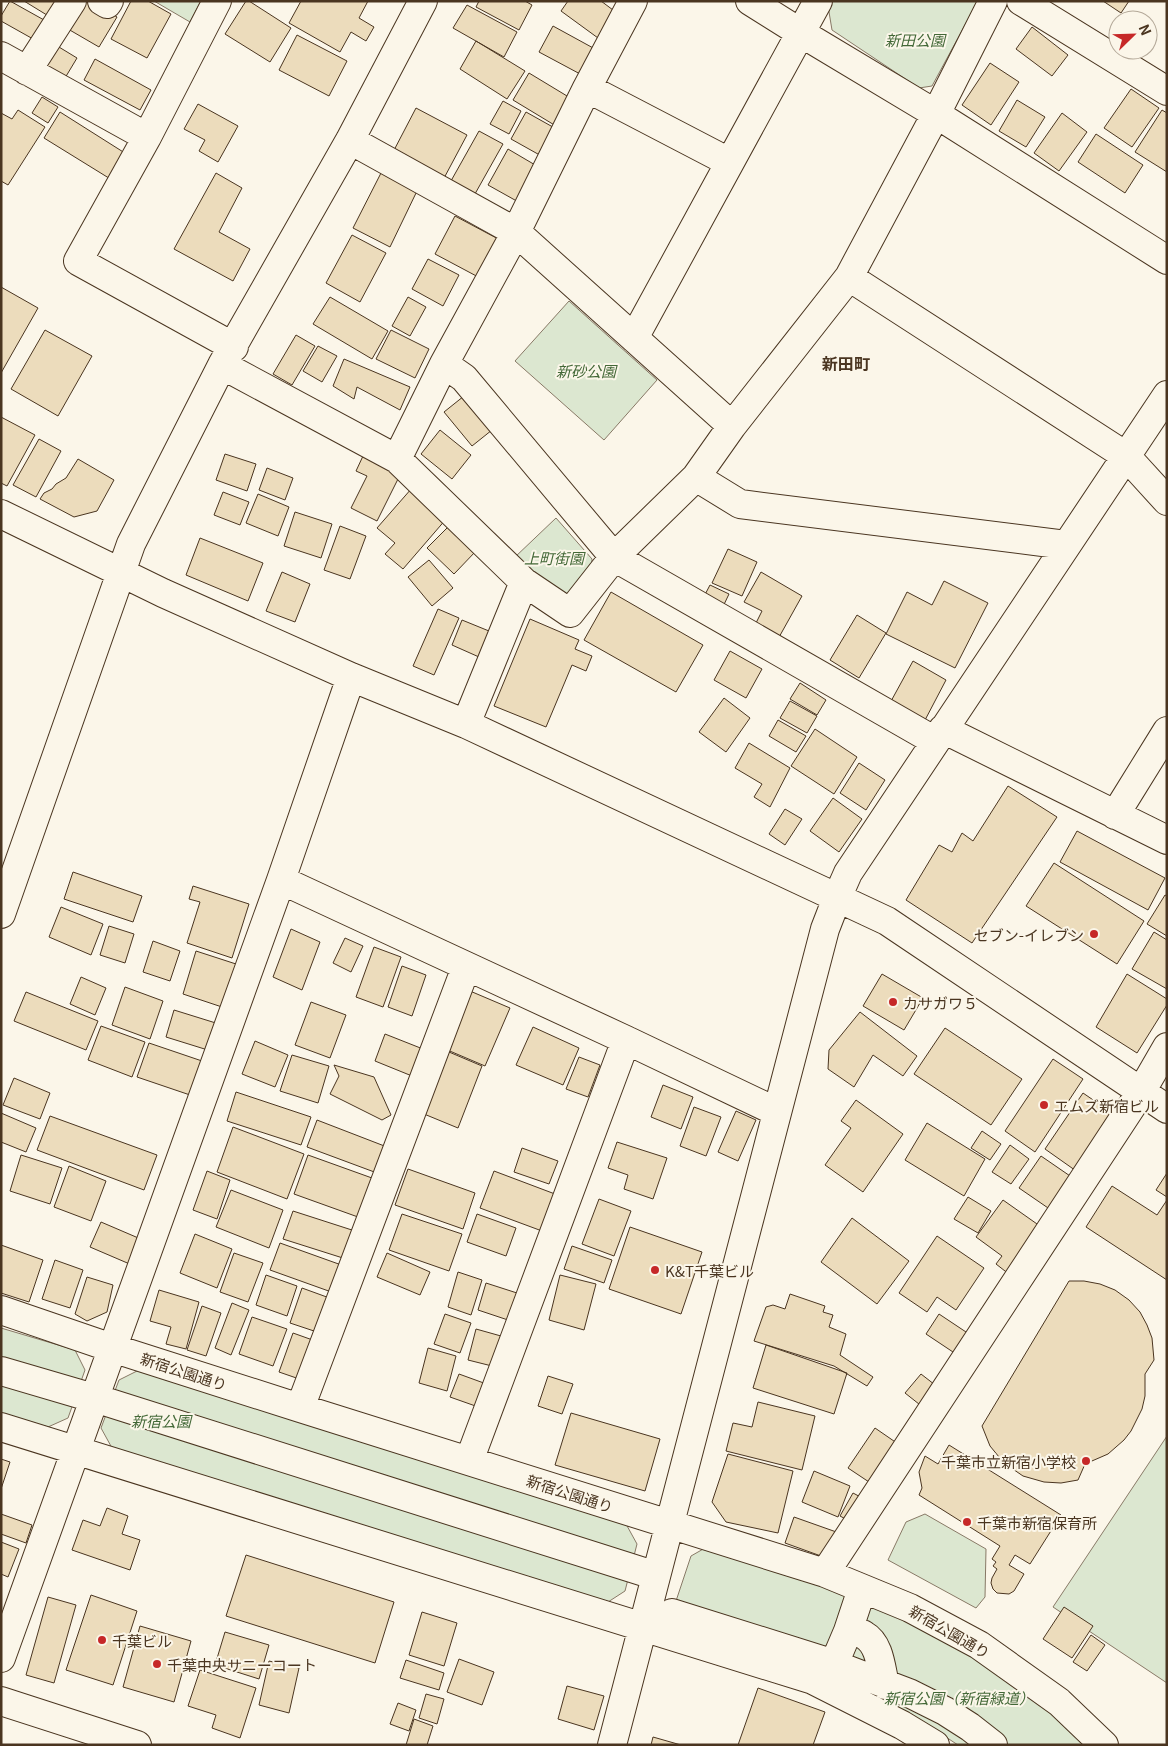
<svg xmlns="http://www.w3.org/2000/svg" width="1168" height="1746" font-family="Georgia,'Noto Sans JP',serif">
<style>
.green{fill:#dce7d0;stroke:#887966}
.building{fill:#ecdcbc;stroke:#4a3520}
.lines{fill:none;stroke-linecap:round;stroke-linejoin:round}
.minor-casing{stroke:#4a3520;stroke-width:30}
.minor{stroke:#fbf6e9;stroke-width:28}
.poi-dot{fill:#c62828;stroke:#fbf6e9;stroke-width:2}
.labels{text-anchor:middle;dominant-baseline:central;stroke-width:4;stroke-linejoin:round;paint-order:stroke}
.park-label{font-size:15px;font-style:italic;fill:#436837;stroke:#fbf6e9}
.poi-label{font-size:15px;fill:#4a3520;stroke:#fbf6e9;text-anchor:start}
.street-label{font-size:15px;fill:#4a3520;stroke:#fbf6e9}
.neighbourhood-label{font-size:16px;font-weight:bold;fill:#4a3520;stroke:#fbf6e9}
</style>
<rect width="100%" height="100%" fill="#fbf6e9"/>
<path class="green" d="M154,1H201L190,22Z
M831,1H978L932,86L919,88L832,30L828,6Z
M569,301L657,380L604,440L515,361Z
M556,518L592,559L591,578L574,594L556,595L514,558Z
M1,1328L75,1350L85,1370L68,1418L48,1427L1,1413Z
M139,1370L626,1524L637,1544L625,1591L608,1602L112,1448L101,1428L119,1380Z
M1167,1436V1683L1053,1607Z
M925,1514L986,1549L985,1597L976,1608L888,1560L906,1522Z
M705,1548L851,1593L972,1656L1031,1696L1087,1745H958L923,1722L673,1610L691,1556Z"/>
<path class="building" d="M10,1L53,25L42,44L1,21V16Z
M24,1H65L55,20Z
M85,1H91L117,17L99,47L68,29Z
M131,1H148L171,14L147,58L111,39Z
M246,1H249L291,28L270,62L225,34Z
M301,1H368L359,18L374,27L366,41L351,32L340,52L289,23Z
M479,1H525L532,5L519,30L476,7Z
M568,1H601L617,13L598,38L561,11Z
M1103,1H1129L1121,13Z
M467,5L517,32L504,57L453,28Z
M553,26L595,49L582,75L539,52Z
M1032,27L1068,55L1052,76L1016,49Z
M297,35L347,61L329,96L279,70Z
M476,41L525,71L507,99L460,69Z
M54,44L77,58L62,83L39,69Z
M95,59L151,90L140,110L84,80Z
M990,63L1019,82L991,125L962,105Z
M529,73L572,99L556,126L513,100Z
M1131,89L1159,108L1132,147L1104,128Z
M42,97L58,107L48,123L32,113Z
M1017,100L1045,117L1026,147L999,131Z
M503,101L521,111L509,134L490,124Z
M198,104L238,126L218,162L199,151L205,140L184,129Z
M416,108L467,135L443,180L392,154Z
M18,110L45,127L8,185L1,181V113L12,119Z
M1162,110L1167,113V172L1135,152Z
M60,112L128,155L112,180L44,138Z
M526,112L560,131L545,158L511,139Z
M1062,113L1087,132L1059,171L1034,153Z
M479,131L503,144L471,201L447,188Z
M1096,134L1143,165L1125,193L1078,162Z
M508,149L542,169L522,204L488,185Z
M216,173L242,188L219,232L250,249L233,281L174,249Z
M381,173L417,191L390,247L353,228Z
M455,216L502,241L482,279L435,254Z
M352,235L386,253L360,302L326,283Z
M428,259L459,275L443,306L412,289Z
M1,287L38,308L1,373Z
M330,297L388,331L372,359L313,324Z
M408,297L426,307L410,336L392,326Z
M45,330L92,356L58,416L11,389Z
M391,330L429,349L415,378L376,359Z
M296,335L315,346L292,385L273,374Z
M318,346L337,356L322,382L303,371Z
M344,359L410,387L400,410L357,387L354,399L333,386Z
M464,396L492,430L472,446L444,412Z
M1,417L35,435L7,486L1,483Z
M440,430L471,455L452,479L421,454Z
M39,439L61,451L36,497L13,485Z
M225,454L256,464L247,491L216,480Z
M363,456L400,475L377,521L351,508L367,476L356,471Z
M78,459L114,480L97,511L74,517L40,499L44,493L52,489L56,484L66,478Z
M267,468L293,478L285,500L259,490Z
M412,488L447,518L403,569L385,554L395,543L377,528Z
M223,492L249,502L240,525L214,515Z
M258,494L289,507L278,536L246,523Z
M295,512L332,524L321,558L284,546Z
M450,525L476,551L454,574L427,548Z
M340,526L366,536L350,579L324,570Z
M200,538L263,563L248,601L186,575Z
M728,549L757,562L742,596L712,583Z
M429,560L453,588L432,606L408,577Z
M282,572L310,584L295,622L266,611Z
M761,572L802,596L778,639L755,625L762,611L744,602Z
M944,581L988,603L955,668L886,634L907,592L932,605Z
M710,585L729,594L719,615L699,606Z
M611,592L703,645L676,692L584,640Z
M438,609L459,618L434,675L413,666Z
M857,615L886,633L859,678L830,660Z
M530,619L579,640L575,649L592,656L586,671L572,665L546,727L494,706Z
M462,620L489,631L479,657L452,645Z
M730,651L762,669L746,698L714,680Z
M913,661L946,680L924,722L890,703Z
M800,683L826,700L817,715L790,699Z
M724,698L750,718L726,752L699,732Z
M790,701L817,716L807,733L780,718Z
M778,720L806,736L796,752L769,736Z
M815,729L857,757L834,794L791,766Z
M749,743L790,768L770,807L754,797L762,784L735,768Z
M859,763L885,780L866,810L840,793Z
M1008,786L1057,817L972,943L906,900L939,845L952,852L962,833L973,841Z
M833,798L862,819L839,852L810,831Z
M785,809L802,819L785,845L769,834Z
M1077,831L1165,878L1148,910L1060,862Z
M1054,863L1144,921L1117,964L1026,906Z
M73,872L142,896L133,922L64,899Z
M193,886L249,904L232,958L187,943L200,902L189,899Z
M1165,895L1167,896V936L1147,924Z
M61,907L103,924L91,955L49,937Z
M109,926L134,934L125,963L100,955Z
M291,929L320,942L302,990L273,977Z
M1154,932L1167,940V989L1132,969Z
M345,938L363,946L351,972L333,963Z
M153,941L180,951L170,981L143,972Z
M374,947L401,957L383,1007L356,997Z
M196,951L236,964L222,1007L183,994Z
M402,966L426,975L412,1016L388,1007Z
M882,974L923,998L904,1030L863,1006Z
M1127,974L1167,999V1005L1137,1053L1096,1027Z
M81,977L106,988L95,1015L70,1004Z
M125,987L163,1001L150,1039L112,1025Z
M470,991L510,1008L485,1066L445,1049Z
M26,992L98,1021L86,1050L14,1021Z
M311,1002L346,1015L330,1058L295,1045Z
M174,1010L219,1024L211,1051L166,1037Z
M860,1012L917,1056L903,1076L873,1055L854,1087L828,1069L829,1050Z
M101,1026L145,1042L132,1077L88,1060Z
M533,1027L579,1048L563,1085L516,1065Z
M945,1028L1022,1079L991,1125L914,1074Z
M385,1034L423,1049L412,1076L375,1061Z
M255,1041L288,1055L275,1087L242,1074Z
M149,1043L205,1062L193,1096L137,1077Z
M449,1052L482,1066L458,1128L424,1114Z
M292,1055L329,1066L318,1103L280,1091Z
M579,1057L600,1065L588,1097L566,1089Z
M1053,1059L1083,1079L1035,1152L1005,1131Z
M334,1065L374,1077L391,1115L382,1120L330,1094L339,1076Z
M14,1078L50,1093L40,1119L3,1105Z
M663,1085L693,1097L681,1129L651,1117Z
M236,1092L311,1117L301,1145L227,1121Z
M1083,1093L1118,1117L1079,1173L1045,1149Z
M856,1100L903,1134L863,1192L825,1165L851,1128L841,1121Z
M694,1107L721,1117L706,1156L680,1146Z
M736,1111L756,1120L738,1161L718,1152Z
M1,1113L36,1128L26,1152L1,1142Z
M50,1116L157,1155L144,1190L37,1150Z
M317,1120L387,1147L377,1173L307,1147Z
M927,1123L985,1159L964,1196L905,1160Z
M233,1127L304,1154L287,1199L217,1172Z
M982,1131L1001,1144L990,1160L971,1148Z
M617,1142L667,1158L653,1199L624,1189L628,1175L608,1168Z
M1010,1145L1029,1159L1011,1184L992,1172Z
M522,1148L558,1161L549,1184L514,1172Z
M21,1155L62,1168L50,1204L10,1191Z
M308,1155L372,1178L358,1217L294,1194Z
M1041,1156L1073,1178L1051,1210L1019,1188Z
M69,1166L106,1181L91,1221L54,1207Z
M408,1169L475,1193L463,1229L395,1205Z
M207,1171L230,1180L217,1219L193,1210Z
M494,1171L555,1194L542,1231L480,1208Z
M1167,1173V1197L1156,1190Z
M1112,1186L1157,1215L1167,1200V1280L1086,1227Z
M231,1190L283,1210L269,1248L216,1227Z
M968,1197L991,1211L978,1233L954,1219Z
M599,1199L631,1211L614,1256L582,1244Z
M1003,1200L1047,1231L1014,1278L996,1264L1002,1256L976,1237Z
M293,1211L355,1231L346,1259L283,1239Z
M402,1214L462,1234L449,1271L389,1250Z
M477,1214L516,1228L506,1256L467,1242Z
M852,1218L909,1261L877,1304L821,1262Z
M101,1222L143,1240L132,1265L90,1247Z
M630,1227L702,1252L681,1314L609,1289Z
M195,1234L232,1249L217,1288L180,1273Z
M937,1236L984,1268L956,1310L937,1297L927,1312L899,1293Z
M280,1243L347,1267L337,1294L270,1270Z
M1,1245L43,1260L29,1302L1,1293Z
M572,1246L612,1260L604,1283L564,1269Z
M234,1253L263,1263L248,1302L220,1292Z
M387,1253L430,1272L420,1295L377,1277Z
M55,1260L83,1270L70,1308L42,1299Z
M458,1272L482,1280L471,1315L448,1307Z
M266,1275L297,1286L287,1316L256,1305Z
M560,1275L596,1284L584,1330L549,1320Z
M87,1277L113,1285L107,1312L87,1321L75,1314Z
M1069,1281H1084L1100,1284L1115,1290L1129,1300L1140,1312L1147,1325L1152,1338L1154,1360L1145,1374V1396L1142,1409L1131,1431L1124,1440L1108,1454L1085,1464L1078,1480L1061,1483L1044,1482L1023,1476L1004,1463L990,1446L982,1426Z
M486,1283L517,1293L508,1320L478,1310Z
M302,1288L335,1300L323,1334L290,1323Z
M159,1290L199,1302L186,1349L166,1344L171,1327L150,1321Z
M790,1294L825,1306L823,1312L833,1315L829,1327L846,1334L840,1355L873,1377L867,1386L834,1366L754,1341L766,1307L773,1305L785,1309Z
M232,1303L249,1310L231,1355L215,1348Z
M202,1306L221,1313L206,1356L187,1350Z
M445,1314L471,1323L460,1353L434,1344Z
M939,1314L972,1336L959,1356L926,1334Z
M252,1317L287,1329L273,1366L239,1354Z
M476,1329L501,1336L492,1366L468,1360Z
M293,1333L321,1343L308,1382L279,1372Z
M766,1345L847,1373L834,1414L753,1388Z
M428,1348L456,1356L447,1391L419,1383Z
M459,1374L492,1386L484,1409L450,1397Z
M921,1374L939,1388L924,1408L905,1393Z
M548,1376L573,1384L562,1414L538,1406Z
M758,1402L815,1416L802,1470L726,1451L733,1423L752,1427Z
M571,1413L660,1439L645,1491L555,1465Z
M875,1428L904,1448L878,1488L848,1468Z
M949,1445L1061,1515L1030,1564L1015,1555L1009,1565L1024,1574L1014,1591L1009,1594L997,1593L993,1589L991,1583L992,1578L997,1569L993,1566L996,1562L992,1559L1000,1546L919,1495L922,1488L919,1472L925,1456L938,1464Z
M728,1454L793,1471L778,1533L726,1522L712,1502Z
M1,1459L10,1462L1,1489Z
M814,1471L850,1486L838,1517L802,1502Z
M853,1493L868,1501L855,1524L840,1516Z
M107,1508L128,1516L122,1534L140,1540L130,1570L72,1550L83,1520L100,1526Z
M1,1514L32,1525L26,1543L1,1534Z
M794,1517L842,1534L832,1560L785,1543Z
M1,1542L19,1549L8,1577L1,1574Z
M246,1555L394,1602L375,1663L226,1616Z
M91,1595L137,1611L113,1685L66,1670Z
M48,1597L76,1605L54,1683L26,1675Z
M1064,1607L1093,1626L1072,1658L1043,1639Z
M422,1612L457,1623L444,1666L409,1655Z
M140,1626L191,1641L174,1702L123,1687Z
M225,1632L269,1645L259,1679L215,1665Z
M1091,1635L1105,1645L1087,1671L1073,1662Z
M459,1659L494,1672L482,1705L447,1692Z
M406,1660L444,1673L439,1690L400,1678Z
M269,1661L299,1668L289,1713L259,1705Z
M200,1670L256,1688L240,1738L212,1728L216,1715L188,1706Z
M567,1686L604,1696L594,1730L558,1719Z
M758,1688L825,1712L813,1745H738Z
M426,1694L444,1699L437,1724L419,1718Z
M398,1703L416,1710L409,1731L390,1724Z
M414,1719L433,1726L427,1745H406Z
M653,1737L681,1745H651Z"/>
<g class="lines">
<g class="minor-casing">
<path id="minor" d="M102,1L107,4L109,1
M217,1L147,137L78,261L234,347
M750,1L801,33L936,114L1167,260
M1021,1L1167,91
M1,56L147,137
M27,71L72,1
M587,88L729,162
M350,140L516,232L732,426
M849,277L1126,456L1167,501
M634,338L818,1
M444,364L464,378L614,557L935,741
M222,365L397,459L524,582L570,613L614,557L696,477L732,426L849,277L936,114L993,1
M397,459L444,364L516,232L587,88L633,1
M696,477L740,504L1066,545
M1,514L163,593L351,677L466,724L887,921L1167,1109
M466,724L524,582
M943,729L1167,840
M1115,815L1167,731
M281,880L626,1040L777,1112
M1,914L131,544L222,365L350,140L423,1
M1,1310L112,1348L300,1408L825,1573L910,1608L979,1645L1059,1702L1104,1745
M1,1371L83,1395
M107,1402L644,1572
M300,1408L466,967
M1,1427L813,1680L902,1725L935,1745
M469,1461L626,1040
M825,1573L1141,1092L1167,1047
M672,1613L825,1661L909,1693L945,1711L970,1727L993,1745
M848,1631L858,1601
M1,1658L281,880L351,677
M834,1664L848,1631C853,1632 860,1632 864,1635C880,1644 881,1668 885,1685
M1,1701L137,1745
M612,1745L825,929L837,898L848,873L1167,395"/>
</g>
<use href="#minor" class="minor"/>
</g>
<g class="poi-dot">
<circle cx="1094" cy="934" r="5"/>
<circle cx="893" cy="1002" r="5"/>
<circle cx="1044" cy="1105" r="5"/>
<circle cx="655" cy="1270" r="5"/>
<circle cx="1086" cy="1461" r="5"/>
<circle cx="967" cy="1522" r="5"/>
<circle cx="102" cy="1640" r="5"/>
<circle cx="157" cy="1664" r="5"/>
</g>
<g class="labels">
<g class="park-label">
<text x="915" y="39">新田公園</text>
<text x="586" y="370">新砂公園</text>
<text x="554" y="557">上町街園</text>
<text x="161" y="1420">新宿公園</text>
<text x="959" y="1697">新宿公園（新宿緑道）</text>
</g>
<g class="poi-label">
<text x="1084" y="934" text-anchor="end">セブン-イレブン</text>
<text x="903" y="1002">カサガワ５</text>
<text x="1054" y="1105">エムズ新宿ビル</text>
<text x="665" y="1270">K&amp;T千葉ビル</text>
<text x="1076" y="1461" text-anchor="end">千葉市立新宿小学校</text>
<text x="977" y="1522">千葉市新宿保育所</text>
<text x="112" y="1640">千葉ビル</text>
<text x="167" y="1664">千葉中央サニーコート</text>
</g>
<g class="street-label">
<text transform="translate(184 1371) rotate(18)">新宿公園通り</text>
<text transform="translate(570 1493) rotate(18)">新宿公園通り</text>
<text transform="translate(950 1631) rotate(30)">新宿公園通り</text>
</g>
<g class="neighbourhood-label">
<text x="846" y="363">新田町</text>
</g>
</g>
<rect width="1168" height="1746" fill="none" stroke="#4a3520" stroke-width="5"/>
<g transform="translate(1133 35) rotate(67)"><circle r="24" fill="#fbf6e9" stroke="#b4a999"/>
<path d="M0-4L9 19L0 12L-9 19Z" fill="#c62828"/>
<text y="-8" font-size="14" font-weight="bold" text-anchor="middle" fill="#4a3520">N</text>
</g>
</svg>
